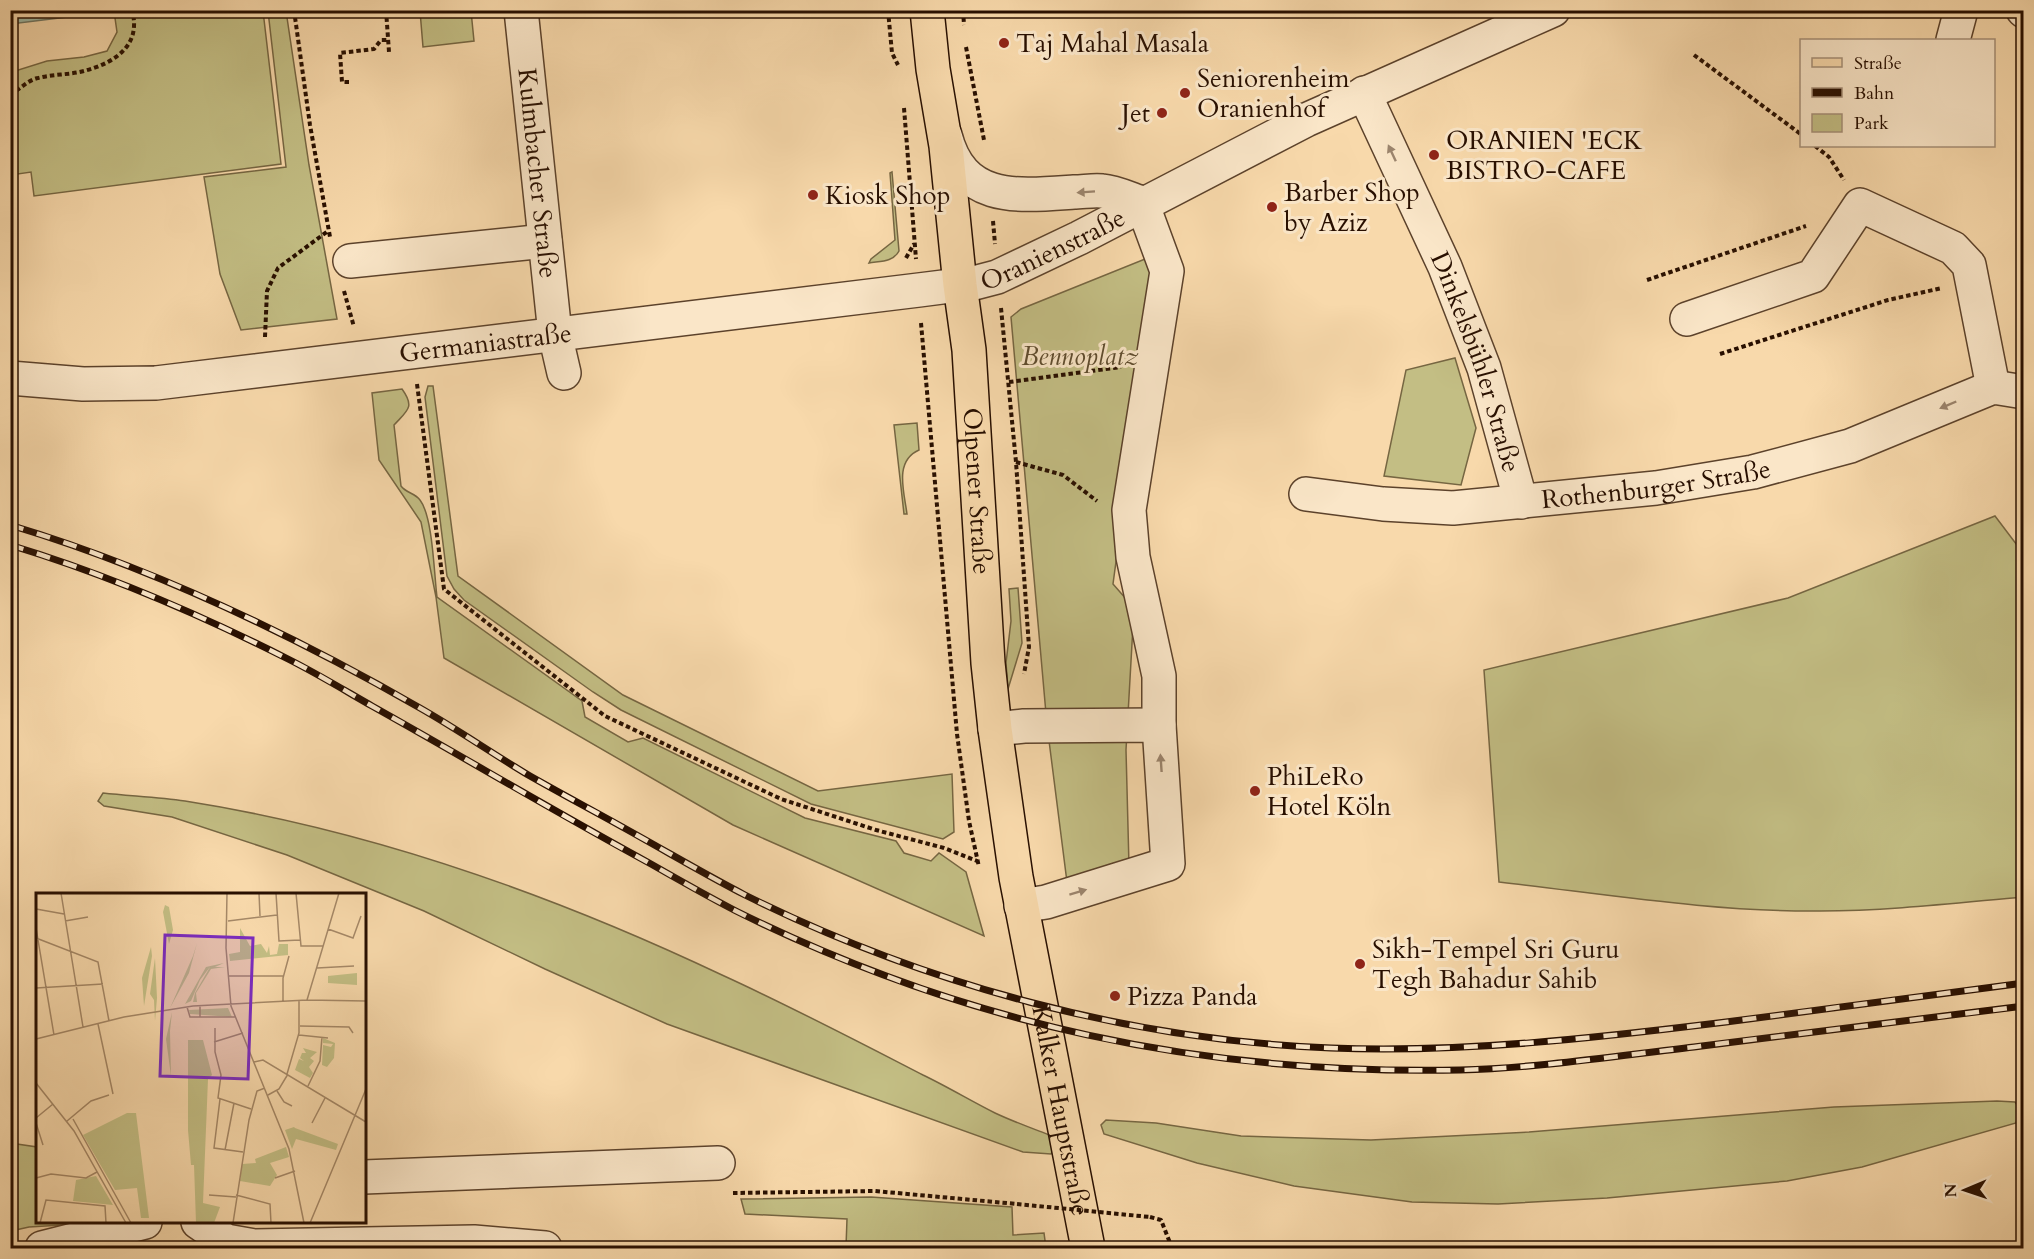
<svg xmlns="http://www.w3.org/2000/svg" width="2034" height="1259" font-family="Cardo,serif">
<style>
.green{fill:#c3be84;stroke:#766642;stroke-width:1.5}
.water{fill:#9dbaa7;stroke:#6e7664;stroke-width:1.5}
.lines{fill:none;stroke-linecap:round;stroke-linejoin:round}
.minor-casing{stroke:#5c422b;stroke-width:36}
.major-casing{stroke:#280f00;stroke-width:36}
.path{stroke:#280f00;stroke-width:4;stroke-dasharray:4.5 3;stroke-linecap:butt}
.minor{stroke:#fae6c8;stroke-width:33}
.major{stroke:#f8d9ab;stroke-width:33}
.rail-casing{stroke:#280f00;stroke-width:7}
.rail{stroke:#fae6c8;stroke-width:4.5;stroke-dasharray:14;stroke-linecap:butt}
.path-bridge{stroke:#280f00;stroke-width:4;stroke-dasharray:4.5 3;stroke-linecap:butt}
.oneway{fill:#9c856e}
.poi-dot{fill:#8f2418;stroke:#fae6c8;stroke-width:2}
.labels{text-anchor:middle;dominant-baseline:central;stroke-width:6;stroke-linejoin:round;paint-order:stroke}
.poi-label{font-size:26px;fill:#280f00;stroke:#fae6c8;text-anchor:start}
.street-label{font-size:26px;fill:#280f00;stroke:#fae6c8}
.park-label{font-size:26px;font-style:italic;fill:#5e4c2e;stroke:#fae6c8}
.inset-road{fill:none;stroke:#a58867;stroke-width:1.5}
.view{fill:#7b2cbf;fill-opacity:0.15;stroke:#7b2cbf;stroke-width:3}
.inset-edge{fill:none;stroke:#280f00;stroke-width:3}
</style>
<rect width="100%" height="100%" fill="#f8d9ab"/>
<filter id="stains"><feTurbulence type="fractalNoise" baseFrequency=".00333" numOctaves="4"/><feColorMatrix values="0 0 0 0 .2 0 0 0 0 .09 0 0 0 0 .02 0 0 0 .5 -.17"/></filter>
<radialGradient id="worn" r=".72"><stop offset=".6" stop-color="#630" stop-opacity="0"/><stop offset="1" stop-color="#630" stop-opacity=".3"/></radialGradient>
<path class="green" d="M114,11H263L281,164L34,196L31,172L11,175L10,87L15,85V71L47,61L84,57L107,51L117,32Z
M268,11H286L309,165L337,319L241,330L220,274L204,177L286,167Z
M420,11H471L474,41L423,47Z
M892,172L899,251C893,262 881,261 869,263L871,259L895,240L890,173Z
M1150,257L1155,271L1113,584L1134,608L1126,750L1129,866L1067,882L1047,725L1011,317L1021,309Z
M1455,358L1476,428L1461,485L1384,476L1406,370Z
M428,386H433L458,576L623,695L818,791L952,774L954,832L943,839L811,804L621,710L593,692L464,600L454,589L447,576L425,397Z
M402,389C415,407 408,410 394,425L401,486C406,493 415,493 420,500C433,517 434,574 437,597L582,701L585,717L628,742L643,738L805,818L896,841L904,853L931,861L939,853L966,872L984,936L733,825L444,658L436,597L421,522L379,460L372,393Z
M917,423L919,450C894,461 904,491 907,514H904L894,425Z
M1995,516L2023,553V897C1956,903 1888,911 1820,911C1713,912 1605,894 1499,882L1484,670L1788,598Z
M1018,588L1022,643L1008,689L1006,663L1011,621L1009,589Z
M103,793C130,796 158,797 185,801C370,830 553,895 722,975C790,1006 857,1041 923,1075C948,1087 971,1101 995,1113C1014,1122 1034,1129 1052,1136L1055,1148L1051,1154L1023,1152L667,1024L545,969L424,911L287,855L172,817L104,806L98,801Z
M1997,1101L2015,1102L2020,1109L2016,1123L1862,1167L1787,1181L1607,1198L1498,1204L1412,1202L1294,1186L1197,1163L1104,1134L1101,1125L1106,1120L1156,1123L1241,1136L1371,1140L1529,1132L1834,1107Z
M10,1143L37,1147L38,1222H112L29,1227L11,1231Z
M871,1197L1012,1207L1013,1235L1044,1233L1046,1248H848L846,1247L847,1219L745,1214L741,1199Z"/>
<path class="water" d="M10,11H74L75,16L11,24Z"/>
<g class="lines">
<g class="minor-casing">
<g id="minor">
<path id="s1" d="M521,10L555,334L564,373"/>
<path d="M2023,10L2024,11"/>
<path d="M1953,40L1961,10"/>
<path id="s2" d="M1364,93L1445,267L1484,368L1521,502"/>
<path d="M945,135C962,203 1018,196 1074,192C1083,192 1093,190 1102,191C1115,192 1130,199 1142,203"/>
<path d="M1142,203L1167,271L1129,510L1133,557L1159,676V725"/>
<path d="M350,261L545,241"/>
<path d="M1687,319L1813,276L1860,205L1953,248L1969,265L1993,387"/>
<path id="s3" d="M10,378L83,384L156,383L919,290L974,283L997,277L1079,238L1306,120L1553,10"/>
<path id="s4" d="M1306,494L1383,504L1453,508L1656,488L1753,472L1850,446L1993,387L2024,392"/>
<path d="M995,729L1024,726L1159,725L1168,864L1046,902L1021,906"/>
<path d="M364,1177L718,1163"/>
<path d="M198,1222L226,1241L254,1246L474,1242L545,1248"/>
<path d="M42,1248L145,1222"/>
</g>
</g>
<g class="major-casing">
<g id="major">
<path id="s5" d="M927,10L933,69L946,146L960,285L969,350L988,663L995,729L1016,877L1088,1248"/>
</g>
</g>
<path class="path" d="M294,10L310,125L330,237
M386,10L389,52
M888,10L892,53L898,65
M963,10L964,25
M966,47L984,140
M1694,55L1802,135
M349,82H342L340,53L374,49L381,40H388
M10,95C19,90 28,80 38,78C53,74 69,75 84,71C114,63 142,46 132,10
M904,108L916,259
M1815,146L1829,157L1844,180
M993,221L995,244
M906,258L914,244
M1647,280L1806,226
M344,291L354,327
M1001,308L1016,462L1029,647L1024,674
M921,323L957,734L969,821L979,867
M265,337L267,291L278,268L328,231
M1720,354L1888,300L1942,288
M1009,382L1121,367
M417,384L444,589L605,716L781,799L876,830L944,848L977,861
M1016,462L1063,475L1097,501
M733,1193L875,1191L1017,1204
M1150,1217L1161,1220L1172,1248"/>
<use href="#minor" class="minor"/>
<use href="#major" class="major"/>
<g class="rail-casing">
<path id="rail" d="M10,525C153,568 291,634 420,708C457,729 493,754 530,776C567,797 605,817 642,838C676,857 710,877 745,895C926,985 1129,1040 1331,1048C1464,1053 1595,1038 1726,1022C1825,1009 1924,996 2024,983
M10,545C106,574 199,614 288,659C316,673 344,690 372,706C465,758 557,813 651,864C679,880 707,896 736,911C966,1025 1204,1075 1460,1070C1538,1068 1616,1056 1694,1047C1804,1033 1914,1020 2024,1006"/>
</g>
<use href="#rail" class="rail"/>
<path class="path-bridge" d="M1017,1204L1150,1217"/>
</g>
<defs><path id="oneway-solid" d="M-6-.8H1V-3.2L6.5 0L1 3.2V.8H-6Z" transform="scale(1.5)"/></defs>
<g class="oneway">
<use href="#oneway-solid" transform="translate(1392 153) rotate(-115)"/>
<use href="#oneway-solid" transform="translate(1086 192) rotate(176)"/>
<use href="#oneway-solid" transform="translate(1948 405) rotate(157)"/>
<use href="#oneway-solid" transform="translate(1161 763) rotate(-94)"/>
<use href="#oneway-solid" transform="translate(1078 892) rotate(-17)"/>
</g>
<g class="poi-dot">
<circle cx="1004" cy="43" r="6"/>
<circle cx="1185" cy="93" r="6"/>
<circle cx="1162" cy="113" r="6"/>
<circle cx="1434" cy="155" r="6"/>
<circle cx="813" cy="195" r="6"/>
<circle cx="1272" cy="207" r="6"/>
<circle cx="1255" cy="791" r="6"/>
<circle cx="1360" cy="964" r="6"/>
<circle cx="1115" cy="996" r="6"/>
</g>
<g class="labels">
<g class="poi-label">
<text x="1016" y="43">Taj Mahal Masala</text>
<text x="1197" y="78">Seniorenheim<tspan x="1197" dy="30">Oranienhof</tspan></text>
<text x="1150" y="113" text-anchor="end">Jet</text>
<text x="1446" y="140">ORANIEN 'ECK<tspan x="1446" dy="30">BISTRO-CAFE</tspan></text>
<text x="1284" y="192">Barber Shop<tspan x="1284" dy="30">by Aziz</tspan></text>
<text x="825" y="195">Kiosk Shop</text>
<text x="1267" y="776">PhiLeRo<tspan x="1267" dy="30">Hotel Köln</tspan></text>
<text x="1372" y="949">Sikh-Tempel Sri Guru<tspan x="1372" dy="30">Tegh Bahadur Sahib</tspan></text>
<text x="1127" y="996">Pizza Panda</text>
</g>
<g class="street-label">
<text stroke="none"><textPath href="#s1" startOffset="164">Kulmbacher Straße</textPath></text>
<text stroke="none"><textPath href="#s3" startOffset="1056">Oranienstraße</textPath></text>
<text stroke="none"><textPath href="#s3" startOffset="478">Germaniastraße</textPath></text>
<text stroke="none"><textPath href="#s2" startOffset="292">Dinkelsbühler Straße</textPath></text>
<text stroke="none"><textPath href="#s4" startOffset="352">Rothenburger Straße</textPath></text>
<text stroke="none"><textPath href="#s5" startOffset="484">Olpener Straße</textPath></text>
<text stroke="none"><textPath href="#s5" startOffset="1110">Kalker Hauptstraße</textPath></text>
</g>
<g class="park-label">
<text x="1080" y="356">Bennoplatz</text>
</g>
</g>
<g transform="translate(36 893)">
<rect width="330" height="330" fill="#f8d9ab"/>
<path d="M129,12L133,14L137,37L133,51L127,19ZM204,35L214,53L225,51L231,60L233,53L234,62L241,61L243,51H252V62L194,68L193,61L204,59ZM161,50L153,80L134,115L157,63ZM115,54L116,63L108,113L106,85ZM119,65L121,105L119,128L118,107L114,101ZM188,70L179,74H189L175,76L160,100L161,109H157L159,100L174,74L164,87L155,108L149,111L170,74ZM321,80V92L292,90V83ZM192,115L196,124L154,121L153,117ZM136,119L134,138L135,183L130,146ZM287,145L299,150L298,165L291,174L286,172L287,152L295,154L297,151L287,150ZM152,147H167L176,182L172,186L167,310L184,314L178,330H160L158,272H155L152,237ZM267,155L281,159L274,165L278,168L273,174L277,180L274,185L259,177L263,166L268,168L264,165L266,160H270ZM91,220H100L113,325H105L101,295L79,297L47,242ZM258,234L259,235L302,251L300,257L260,246L256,256L249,237ZM250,254L253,264L234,270L241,282L234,293L204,288L206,271L220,270L219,266ZM60,283L77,312L37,308L40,287Z" fill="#c3be84"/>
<path class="inset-road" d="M25,0L47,134M191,0L190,55L195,113L253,256L268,330M223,0L224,23M240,0L243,48L264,47M260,0L265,53H287M0,16L28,21M29,28L52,24M192,28L241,22M0,35L18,142M292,36L317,45L325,23M0,45L62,69L73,128M281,75L318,73M192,83H247M0,95L67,91M271,107L303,0M247,108V85L253,63M151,114L154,124H164V113M164,124H200M62,131L77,201M264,133L313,134L317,140M179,135V159L185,182L182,205L215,216M263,142L292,145M0,146L88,124L157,113L271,107L330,108M178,149L207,140M218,169L227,167L330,229M251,181L263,140V107M0,190L38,238L90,330M272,193L284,168L286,144M241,198L248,209L256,213M232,202L243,196L252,181M184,206L178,255L207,259M0,225L17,211M37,226L95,330M31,228L55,208L73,202M0,230L7,252M276,230L289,205M189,257L198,210M0,285L15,281L50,285L61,279M239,285L259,278M173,302L200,304M200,302L234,311L235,330M4,330L10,307L69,313L70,330M197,330L213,227L221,198L229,195M274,330L330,196"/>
<path class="view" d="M129,42L217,45L212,186L124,183Z"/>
<rect width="330" height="330" class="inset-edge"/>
</g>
<rect width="2034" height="1259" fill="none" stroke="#f8d9ab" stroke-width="36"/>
<rect x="12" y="12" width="2010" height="1235" fill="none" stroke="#280f00" stroke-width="3"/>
<rect x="18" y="18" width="1998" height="1223" fill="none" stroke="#280f00" stroke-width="1.5"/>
<rect x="1800" y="39" width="195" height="108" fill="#fae6c8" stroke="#a69078" stroke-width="1.5"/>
<rect x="1812" y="58" width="30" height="9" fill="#f8d9ab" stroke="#a69078" stroke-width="1.5"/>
<text x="1854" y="69" font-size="18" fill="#280f00">Straße</text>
<rect x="1812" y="88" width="30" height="9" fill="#280f00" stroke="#a69078" stroke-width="1.5"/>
<text x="1854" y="99" font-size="18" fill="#280f00">Bahn</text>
<rect x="1812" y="114" width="30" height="18" fill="#c3be84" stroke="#a69078" stroke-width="1.5"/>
<text x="1854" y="129" font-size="18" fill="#280f00">Park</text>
<g transform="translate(1965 1190) rotate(268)" stroke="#fae6c8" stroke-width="4.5" paint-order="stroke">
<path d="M0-4.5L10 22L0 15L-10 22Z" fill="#280f00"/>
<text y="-9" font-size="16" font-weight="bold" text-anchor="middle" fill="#280f00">N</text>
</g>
<rect width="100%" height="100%" filter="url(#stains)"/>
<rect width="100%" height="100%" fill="url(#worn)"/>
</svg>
